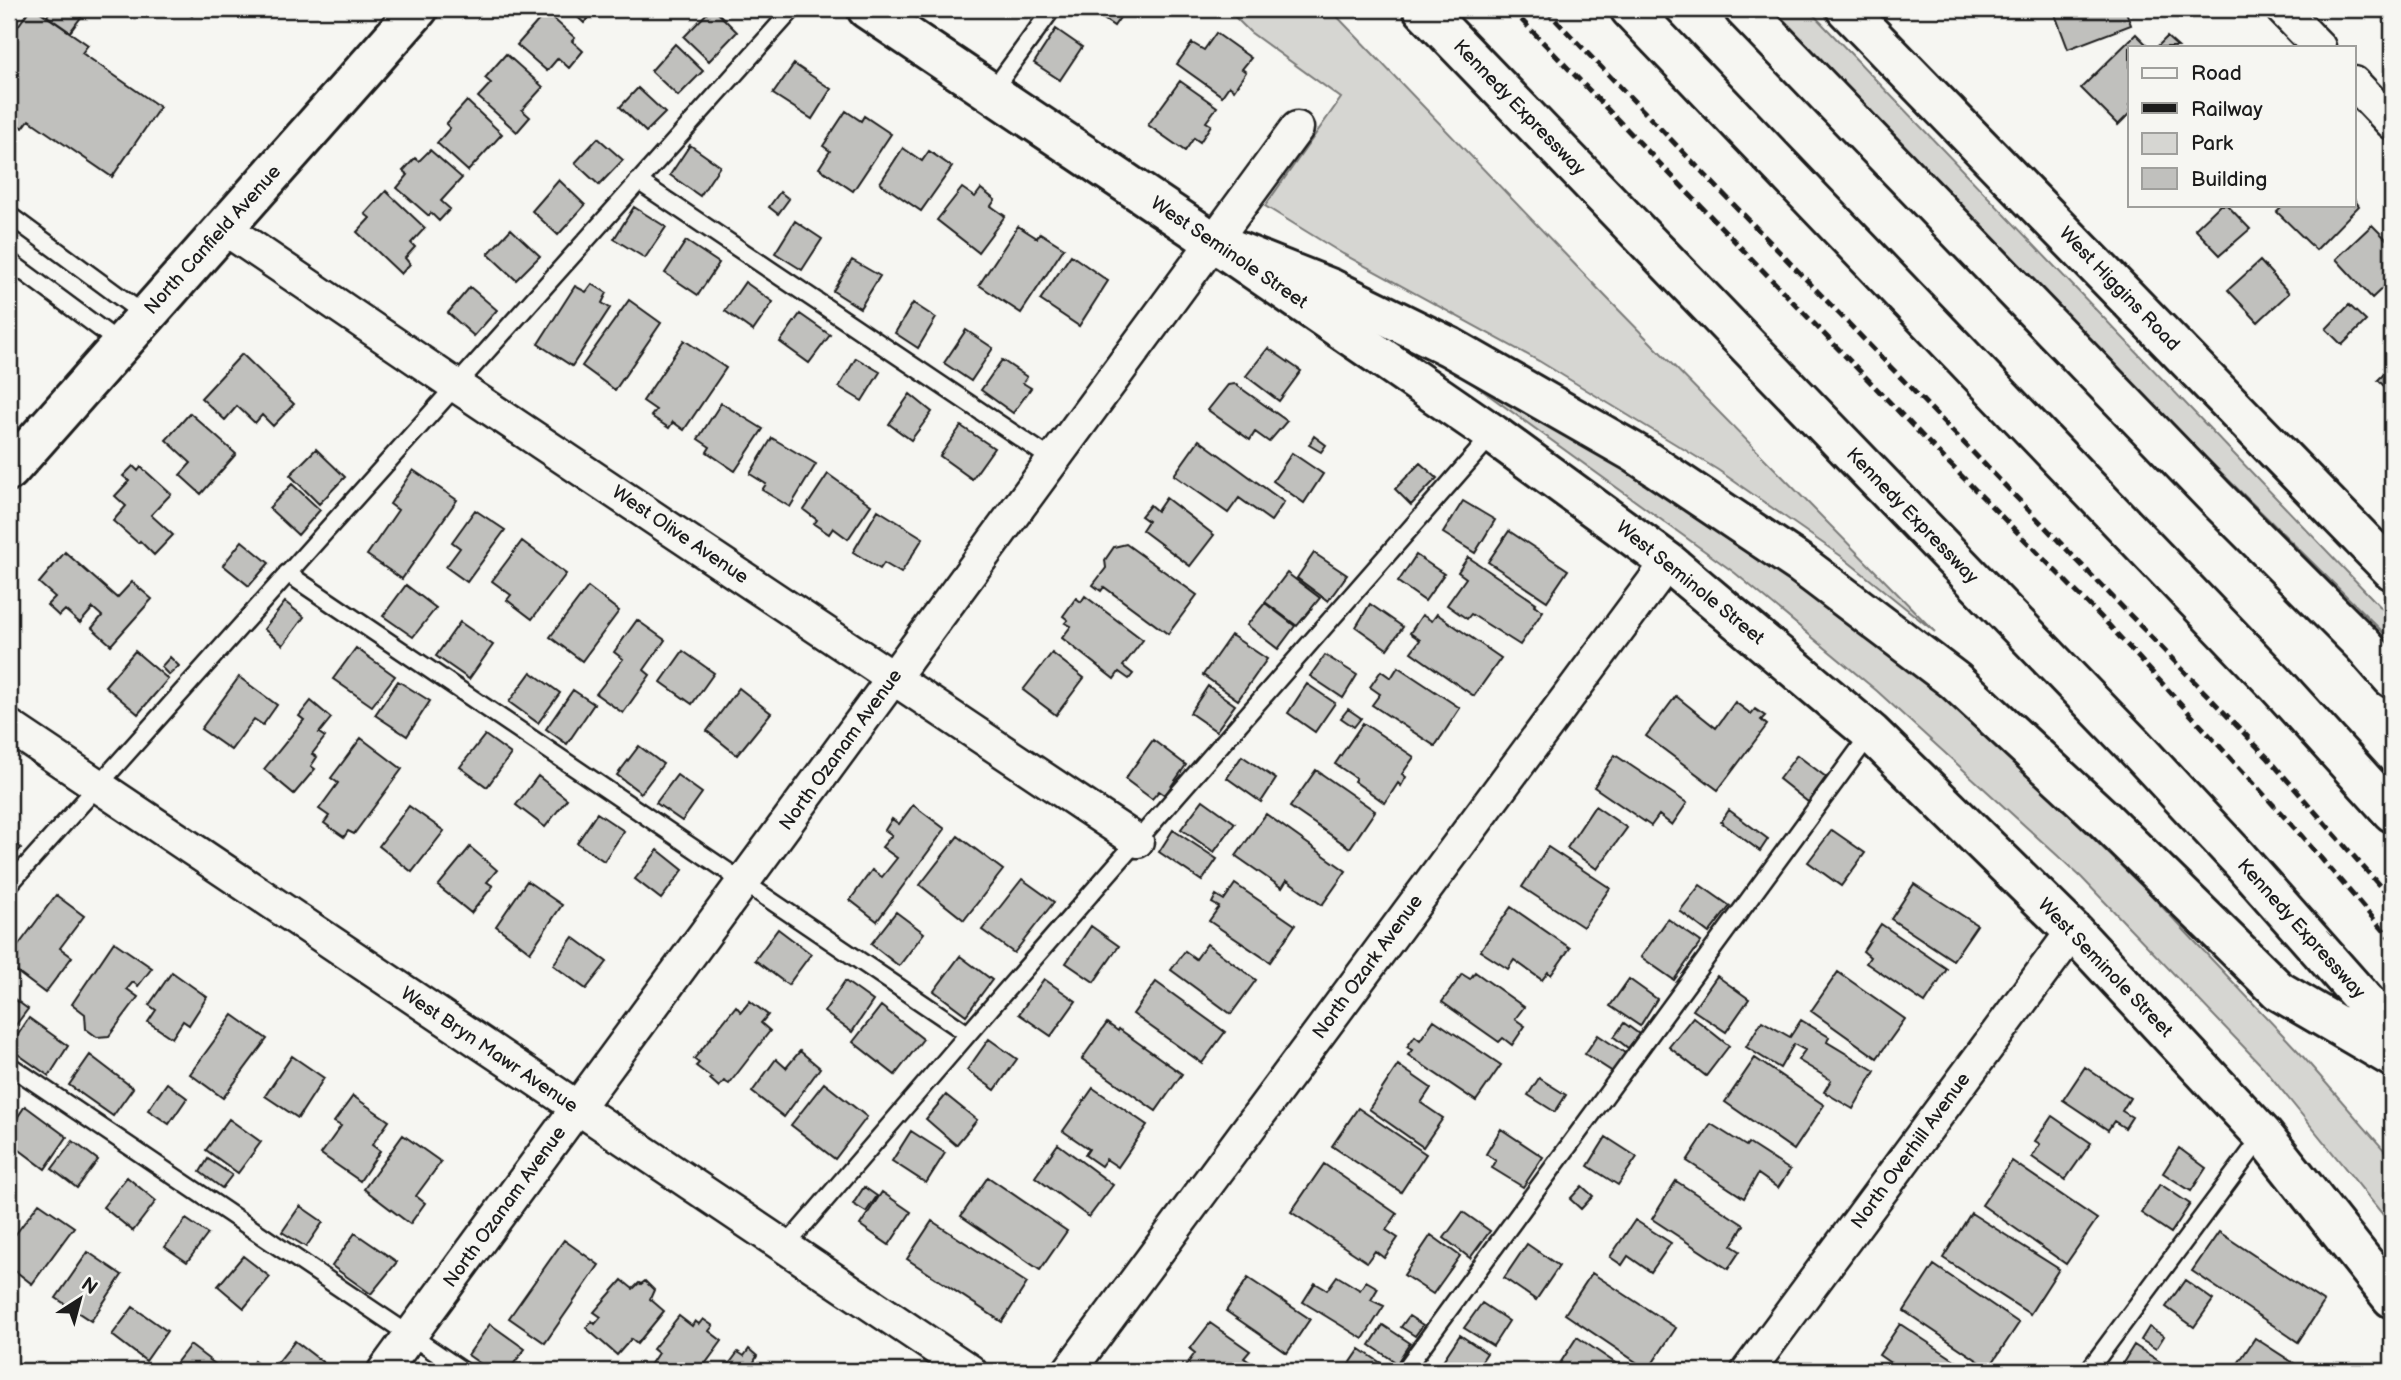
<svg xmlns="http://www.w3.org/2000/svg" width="2401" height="1380" font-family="'Balsamiq Sans',sans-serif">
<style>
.green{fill:#d6d6d2;stroke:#797977;stroke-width:2}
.building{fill:#c0c0bd;stroke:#1c1c1c;stroke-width:2}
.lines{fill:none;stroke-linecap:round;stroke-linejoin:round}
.service-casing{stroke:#1c1c1c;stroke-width:21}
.minor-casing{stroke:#1c1c1c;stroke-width:37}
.tertiary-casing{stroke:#1c1c1c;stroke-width:44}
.primary-casing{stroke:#1c1c1c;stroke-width:44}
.motorway-casing{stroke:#1c1c1c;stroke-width:44}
.service{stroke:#f6f6f2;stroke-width:16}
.minor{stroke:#f6f6f2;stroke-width:32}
.tertiary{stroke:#f6f6f2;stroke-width:38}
.primary{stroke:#f6f6f2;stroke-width:38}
.motorway{stroke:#f6f6f2;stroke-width:38}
.rail{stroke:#1c1c1c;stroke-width:5;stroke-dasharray:10 5;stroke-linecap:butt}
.labels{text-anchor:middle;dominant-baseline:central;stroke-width:7;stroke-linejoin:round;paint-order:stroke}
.street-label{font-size:19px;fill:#1c1c1c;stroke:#f6f6f2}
</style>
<rect width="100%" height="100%" fill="#f6f6f2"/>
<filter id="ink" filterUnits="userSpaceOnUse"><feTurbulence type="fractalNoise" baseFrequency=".0143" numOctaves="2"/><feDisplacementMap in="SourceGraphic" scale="14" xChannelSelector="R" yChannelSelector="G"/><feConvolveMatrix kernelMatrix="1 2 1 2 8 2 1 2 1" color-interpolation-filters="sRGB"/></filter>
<g filter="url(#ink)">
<path class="green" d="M1227,9H1330L1606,297L1935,632L1841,556L1718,470L1539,361L1343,254L1265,206L1341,98L1250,32Z
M1770,9H1808L2392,619V641L2112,365Z
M1476,377L1652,479L1835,607L1978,726L2150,894L2299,1052L2392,1159V1226L2263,1067L2081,877L1877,691L1735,573L1465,378Z"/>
<path class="building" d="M30,9H36L88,45L82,53L160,107L112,177L29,120L23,128L9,119V39Z
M52,9H87L70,32L47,16Z
M182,9H197L192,16Z
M569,9H597L584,23Z
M711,9H714L737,32L709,61L684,37Z
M1089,9H1126L1114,26Z
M2053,9H2125L2131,25L2068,49Z
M546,12L575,38L572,41L583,51L569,68L558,58L547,71L517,45Z
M1056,29L1082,47L1060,80L1034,63Z
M1216,33L1251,58L1242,69L1246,72L1234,90L1229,86L1222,96L1177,64L1192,43L1204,50Z
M2136,34L2149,47H2130V113L2118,125L2081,88Z
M2167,37L2178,47H2157Z
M675,44L703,71L678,96L651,71Z
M506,54L543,87L522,110L530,117L517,132L478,97L491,83L485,78Z
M794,64L831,89L812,119L773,94Z
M1180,81L1217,107L1206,122L1211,125L1200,142L1194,138L1185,151L1148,125Z
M638,88L665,113L646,132L620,107Z
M467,101L502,134L468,171L437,143L450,128L446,124Z
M846,111L861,121L864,116L891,134L853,191L819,168L830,151L823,146Z
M598,138L623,160L599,185L575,163Z
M690,145L720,166L700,196L670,175Z
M903,148L922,161L929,151L952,167L921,211L880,183Z
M430,150L462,178L441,201L450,209L439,221L431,213L429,216L397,188L408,175L403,171L415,158L419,161Z
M559,180L585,205L558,235L532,211Z
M962,188L975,197L981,189L995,200L991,206L1005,216L978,252L937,220Z
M386,191L425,228L411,243L415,247L405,258L410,264L401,274L357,232L370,218L365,214Z
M780,192L789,199L778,214L769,207Z
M2354,199L2359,206L2316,250L2277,212L2284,205H2354Z
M2220,205H2227L2250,229L2220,255L2195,229Z
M634,207L666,227L645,258L614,239Z
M795,221L822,239L802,270L775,253Z
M2372,225L2386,239L2389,236L2392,239V279L2372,298L2336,259Z
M1018,226L1037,238L1040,233L1064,248L1021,313L979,285Z
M511,229L540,256L516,280L488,254Z
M686,241L719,263L698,295L665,273Z
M1071,255L1108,281L1079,326L1040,300Z
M852,260L880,276L860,308L833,291Z
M2260,261L2289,293L2258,322L2228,290Z
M745,282L773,302L753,331L725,311Z
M592,284L607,293L602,303L610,308L572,366L538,344L575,286L586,292Z
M470,287L497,310L474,336L448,313Z
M629,300L661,323L615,390L582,366Z
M913,303L936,318L918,348L895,333Z
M2349,305L2366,321L2342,345L2326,329Z
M800,314L830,335L809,363L780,342Z
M966,330L993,348L971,381L944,363Z
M684,340L726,368L684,430L673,422L669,428L651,416L656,410L643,401Z
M1268,348L1301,371L1279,401L1246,376Z
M242,354L294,404L273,426L262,415L255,423L237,406L225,420L201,398Z
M856,358L880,372L862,401L839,387Z
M1002,360L1027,377L1023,383L1031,388L1013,413L981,390Z
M2392,366V394L2378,380Z
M1235,384L1287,421L1269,442L1255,432L1250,440L1208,410L1228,385Z
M910,394L932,412L911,440L889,424Z
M721,403L763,429L735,471L707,452L710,447L698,439Z
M190,413L236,454L201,494L180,475L191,463L166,440Z
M961,426L994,448L972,479L940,456Z
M1314,436L1326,445L1321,452L1309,445Z
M772,438L816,464L790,507L762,490L766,484L750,474Z
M1199,440L1284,502L1271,521L1239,498L1228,513L1174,475Z
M316,449L345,477L319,504L290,475Z
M1292,453L1323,474L1304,503L1273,481Z
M1420,463L1437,478L1411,505L1395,489Z
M133,466L138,471L141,467L171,494L151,515L173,535L154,555L140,541L138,543L113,521L126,506L115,496L129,481L123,476Z
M413,470L457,500L402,579L367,555L398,510L390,504Z
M828,474L871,505L848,539L833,528L829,534L814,524L817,520L804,510Z
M292,484L320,510L298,535L269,508Z
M1166,498L1214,535L1190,566L1142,530L1148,521L1141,516L1150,505L1157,511Z
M1463,501L1495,520L1475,553L1443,533Z
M475,510L505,530L467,582L446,567L460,548L452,542Z
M878,510L923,538L901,573L884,563L880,569L853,552Z
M1509,531L1568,570L1547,601L1488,562Z
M242,541L269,563L249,586L223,565Z
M522,541L566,574L532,619L507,600L511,595L492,581Z
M1126,544L1197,595L1168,634L1104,587L1101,591L1093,585L1106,568L1105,560L1114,547Z
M65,552L117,598L132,582L152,599L111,645L92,628L102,616L93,608L80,623L65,610L59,616L47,605L55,597L39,583Z
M1314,553L1347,575L1328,601L1297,578Z
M1416,555L1444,574L1425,601L1398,582Z
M1468,557L1536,603L1534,605L1543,611L1520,645L1471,614L1467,619L1447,605L1466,578L1458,572Z
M1287,573L1320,598L1297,626L1265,602Z
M406,585L436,608L413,637L383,616Z
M588,587L619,611L582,661L550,637Z
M1085,596L1143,640L1123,666L1133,674L1129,679L1119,672L1114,679L1062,638L1071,626L1065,623L1068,620L1063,616L1076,598L1081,602Z
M285,602L304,617L283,645L264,629Z
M1265,603L1295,626L1278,649L1247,625Z
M1370,604L1403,627L1387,649L1356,627Z
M1437,614L1501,658L1474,696L1411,652L1420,640L1410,633L1422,615L1432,621Z
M637,620L665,640L644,670L650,675L623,713L596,694L623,659L614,652Z
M460,622L493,645L469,679L436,656Z
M1231,635L1267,659L1238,700L1203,675Z
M356,648L395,676L372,706L333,679Z
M135,651L168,679L138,714L105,686Z
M683,651L714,673L692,704L661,682Z
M1052,653L1084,678L1056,715L1023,690Z
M1325,655L1357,675L1343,698L1310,676Z
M170,657L179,666L169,675L161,667Z
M1398,667L1460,708L1435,746L1372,705L1380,694L1370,687L1381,671L1391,678Z
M531,672L560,693L538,723L509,702Z
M239,677L277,705L263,725L254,719L231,750L201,729Z
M398,681L430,701L407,736L375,715Z
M1307,684L1335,703L1315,732L1288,713Z
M1208,686L1235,705L1216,731L1190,713Z
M739,688L771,713L737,755L707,731Z
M573,690L594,704L567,744L546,729Z
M1676,696L1716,728L1735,702L1751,714L1755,709L1765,716L1761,720L1767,725L1718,790L1646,736Z
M311,701L331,718L319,733L325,737L312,754L317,757L311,766L315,769L294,794L264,769L304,720L299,716Z
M1348,709L1361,718L1354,727L1341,718Z
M1363,723L1414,757L1402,774L1406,777L1401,786L1398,783L1385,803L1354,781L1356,778L1335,764Z
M485,735L511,754L487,787L460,767Z
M361,738L402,769L354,834L348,831L344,837L324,823L329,816L319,809L338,783L331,778Z
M1153,740L1186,765L1165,795L1159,791L1152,799L1125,779Z
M639,746L663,764L641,793L617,775Z
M1615,755L1687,803L1672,825L1659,815L1651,826L1594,787Z
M1797,755L1826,777L1808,802L1779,779Z
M1242,756L1276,779L1261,802L1227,778Z
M1316,770L1375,811L1350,848L1290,807Z
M677,775L702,793L682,821L656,803Z
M538,776L567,799L545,827L516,805Z
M1203,800L1235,823L1214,852L1181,829Z
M913,805L945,829L877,921L850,900L872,870L882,877L897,858L882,847L892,835L885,830L892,819L899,824Z
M409,806L444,831L412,872L379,846Z
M1595,806L1627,828L1597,869L1567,848Z
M1729,810L1768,839L1760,851L1721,822Z
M597,813L624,831L604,861L577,843Z
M1266,814L1346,871L1322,905L1287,880L1282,888L1236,856Z
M1173,830L1217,859L1202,881L1159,852Z
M1832,830L1865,853L1841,886L1808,862Z
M958,836L1003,870L964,920L920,885Z
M9,838L21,848L9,862Z
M470,847L497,870L487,882L493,886L471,913L438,886Z
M1548,847L1610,888L1583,927L1522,887Z
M658,850L683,870L661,899L635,879Z
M1022,879L1054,902L1014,953L982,930Z
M527,881L562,905L530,952L496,926Z
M1235,884L1295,925L1270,962L1209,921L1219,907L1212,903L1216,895L1224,900Z
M1914,884L1977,925L1953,960L1891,919Z
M1700,885L1730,906L1709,933L1680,911Z
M56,895L84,916L60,948L72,957L45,993L9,966V958Z
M1511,907L1570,948L1551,975L1548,972L1542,980L1514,960L1508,969L1480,951Z
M896,912L924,933L899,966L871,944Z
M1668,919L1701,942L1674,980L1641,957Z
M1881,924L1947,969L1925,1003L1866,963L1870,957L1863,951Z
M1091,926L1119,946L1094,982L1066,963Z
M778,929L811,954L788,985L755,960Z
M573,937L607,962L586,989L553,965Z
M114,942L152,968L138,986L133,982L127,989L138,997L109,1036L97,1037L86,1029L85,1014L72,1004Z
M1207,944L1256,980L1231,1014L1171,970L1185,951L1196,959Z
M960,956L992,980L966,1015L934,991Z
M172,972L207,997L189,1025L183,1021L172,1038L148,1022L156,1010L149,1005Z
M1475,972L1524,1007L1515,1019L1525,1026L1512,1045L1503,1038L1499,1042L1442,1002L1462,974L1470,979Z
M1838,972L1905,1019L1877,1058L1811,1011Z
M1717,976L1749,999L1726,1032L1693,1010Z
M1044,979L1076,1001L1051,1036L1019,1014Z
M1629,979L1657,999L1640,1026L1610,1006Z
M845,981L873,1001L852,1032L824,1012Z
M1156,982L1225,1032L1202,1063L1133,1014Z
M9,995L28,1009L9,1034Z
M750,1001L768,1015L761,1023L770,1031L729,1084L724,1081L719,1087L710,1079L712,1078L696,1066L699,1063L694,1059L736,1006L741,1012Z
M881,1006L923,1039L895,1075L853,1042Z
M233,1015L267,1039L223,1098L190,1074Z
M1693,1017L1729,1046L1706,1076L1669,1047Z
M29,1018L68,1046L49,1076L9,1048Z
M1434,1020L1501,1065L1476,1101L1408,1055L1412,1050L1407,1047L1415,1036L1420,1040Z
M1801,1020L1829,1037L1827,1042L1875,1071L1853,1109L1824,1092L1831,1080L1798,1060L1805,1050L1794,1044L1780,1068L1746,1047L1762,1021L1790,1037Z
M1107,1023L1118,1031L1119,1029L1182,1074L1156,1111L1082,1059Z
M1624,1023L1639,1034L1628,1048L1614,1037Z
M1598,1035L1625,1053L1613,1072L1585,1054Z
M989,1039L1017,1059L995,1090L967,1070Z
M800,1051L820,1068L784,1117L752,1092L776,1059L786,1068Z
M90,1055L133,1088L113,1116L69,1085Z
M292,1056L324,1078L298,1118L265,1096Z
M1755,1058L1824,1105L1794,1150L1725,1102Z
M1398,1065L1431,1088L1421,1103L1443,1118L1423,1147L1369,1109Z
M2085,1067L2130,1098L2122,1111L2132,1117L2125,1128L2114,1121L2108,1130L2063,1100Z
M1539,1078L1566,1095L1555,1112L1528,1095Z
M167,1083L187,1098L169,1124L148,1110Z
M824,1083L867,1117L835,1159L791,1125Z
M1093,1088L1147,1125L1118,1167L1106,1159L1101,1166L1085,1155L1089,1149L1063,1131Z
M946,1095L977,1120L956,1145L926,1119Z
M353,1096L389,1121L372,1145L380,1151L360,1181L321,1154L341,1126L334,1122Z
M25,1106L67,1137L45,1169L9,1142V1130Z
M1358,1108L1426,1154L1401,1192L1332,1146Z
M2052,1116L2091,1143L2065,1180L2032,1157L2040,1144L2035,1141Z
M229,1119L261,1142L238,1173L206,1150Z
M1711,1124L1746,1146L1748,1143L1790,1170L1778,1188L1758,1174L1744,1198L1687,1161Z
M1501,1129L1543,1157L1523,1187L1492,1168L1496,1161L1486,1154Z
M911,1131L945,1153L926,1183L892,1161Z
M403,1135L441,1162L416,1196L425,1203L410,1224L364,1189Z
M1606,1137L1637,1157L1618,1185L1588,1166Z
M73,1141L98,1160L77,1188L52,1169Z
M1058,1144L1113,1185L1089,1217L1035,1177Z
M2179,1148L2206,1168L2191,1191L2163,1173Z
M208,1159L232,1175L222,1188L200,1172Z
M2012,1161L2097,1219L2066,1264L1982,1205Z
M1324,1164L1397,1214L1386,1230L1398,1238L1384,1258L1375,1251L1367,1262L1291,1212Z
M127,1177L156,1201L133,1231L103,1207Z
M988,1177L1067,1231L1040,1270L961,1216Z
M1676,1181L1744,1225L1732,1246L1740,1251L1728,1269L1652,1219Z
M2160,1184L2190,1204L2171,1233L2141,1213Z
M1582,1186L1593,1196L1581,1209L1570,1199Z
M864,1187L877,1196L866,1212L853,1204Z
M882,1192L911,1212L889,1245L860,1225Z
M39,1203L74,1227L32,1284L9,1266V1243Z
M300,1206L323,1222L306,1247L282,1232Z
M1463,1212L1490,1231L1470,1258L1444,1238Z
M1971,1213L2059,1269L2030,1314L1943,1258Z
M186,1219L208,1234L187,1262L165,1247Z
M1635,1220L1671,1243L1651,1272L1628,1256L1622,1265L1610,1257Z
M932,1221L1027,1283L1002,1322L907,1259Z
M2219,1232L2324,1302L2298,1342L2192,1271Z
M355,1233L397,1262L371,1294L332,1266Z
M1431,1235L1460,1256L1433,1294L1404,1275Z
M564,1240L599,1265L545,1343L509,1318Z
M1527,1244L1559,1266L1536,1300L1504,1278Z
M88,1252L122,1275L91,1321L56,1298Z
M243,1256L270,1277L244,1308L218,1286Z
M1934,1265L2019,1323L1989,1368L1904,1311Z
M1592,1273L1676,1328L1648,1370L1565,1314Z
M1337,1276L1360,1290L1366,1281L1378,1288L1371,1300L1384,1306L1363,1339L1303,1302L1315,1283L1327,1290Z
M1248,1278L1310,1319L1287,1353L1226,1311Z
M622,1280L633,1289L639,1283L641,1284L645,1281L654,1290L650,1299L664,1311L637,1344L631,1339L617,1355L586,1328L592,1321L595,1324L601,1317L594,1312Z
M2185,1280L2213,1300L2194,1327L2166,1307Z
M1482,1303L1509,1321L1493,1346L1464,1328Z
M133,1307L167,1331L146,1361L112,1335Z
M679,1316L692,1326L695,1321L699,1324L703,1319L713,1326L709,1331L722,1341L700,1371H646L658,1353L653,1349Z
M1409,1316L1423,1325L1415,1336L1401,1327Z
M1210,1323L1250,1351L1244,1358L1260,1369L1258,1371H1191L1185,1367L1195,1353L1190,1349Z
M490,1324L525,1349L508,1371H491L468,1355Z
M1900,1324L1959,1363L1953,1371H1902L1879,1355Z
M1383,1325L1410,1343L1397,1363L1370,1345Z
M2149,1327L2164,1336L2156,1349L2141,1340Z
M1460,1335L1487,1353L1475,1371H1450L1440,1365Z
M1577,1337L1627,1371H1555Z
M2255,1338L2306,1371H2233Z
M295,1341L325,1364L319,1371H271Z
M190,1345L223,1370L221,1371H170Z
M2134,1345L2165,1365L2161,1371H2118Z
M749,1349L757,1356L754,1362L768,1371H724L738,1352L744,1356Z
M1360,1349L1387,1367L1385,1371H1345Z
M254,1361L267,1371H246Z"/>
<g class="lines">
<g class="service-casing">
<path id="service" d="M991,93L1052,9
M638,181L1053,460
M9,215L146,316
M9,261L121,344
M287,573L968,1034
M9,885L793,9
M9,1065L463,1371
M784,1248L968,1034L1493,434
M1404,1371L1871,733
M2088,1371L2263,1135"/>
</g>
<g class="minor-casing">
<path id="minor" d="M2282,9L2319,47
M2354,83L2392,123
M224,228L455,385L1137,841
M9,726L970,1371
M384,1371L1297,128
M1069,1371L1668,562
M1748,1371L2073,931"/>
</g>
<g class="tertiary-casing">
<path id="tertiary" d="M867,9L1214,242L1493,434L1668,562L1871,733L2073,931L2263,1135L2392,1298
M9,471L418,9"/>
</g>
<g class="primary-casing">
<path id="primary" d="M1846,9L2392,570"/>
</g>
<g class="motorway-casing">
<path id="motorway" d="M1423,9L2134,746L2239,859L2392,1032
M1630,9L2276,684L2392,812
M1744,9L2216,498L2363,645L2392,678
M1214,242L1332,289L1450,347L1635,453L1802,565L1954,680L2104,819L2279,991L2392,1057"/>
</g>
<use href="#service" class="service"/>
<use href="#minor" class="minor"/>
<use href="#tertiary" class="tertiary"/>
<use href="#primary" class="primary"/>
<use href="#motorway" class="motorway"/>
<path class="rail" d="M1511,9L1930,444L2106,622L2299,833L2392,940
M1545,9L2268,758L2392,900"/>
</g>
</g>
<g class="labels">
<g class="street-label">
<text transform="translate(1519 108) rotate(46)">Kennedy Expressway</text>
<text transform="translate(213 240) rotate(-48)">North Canfield Avenue</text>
<text transform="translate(1229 253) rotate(34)">West Seminole Street</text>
<text transform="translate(2119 289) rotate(46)">West Higgins Road</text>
<text transform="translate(1912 516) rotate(46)">Kennedy Expressway</text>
<text transform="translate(680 535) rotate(34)">West Olive Avenue</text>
<text transform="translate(1690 583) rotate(39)">West Seminole Street</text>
<text transform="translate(841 750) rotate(-54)">North Ozanam Avenue</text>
<text transform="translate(2301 929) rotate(48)">Kennedy Expressway</text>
<text transform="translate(1368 967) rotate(-54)">North Ozark Avenue</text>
<text transform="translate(2105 968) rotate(46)">West Seminole Street</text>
<text transform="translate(489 1050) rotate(34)">West Bryn Mawr Avenue</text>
<text transform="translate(1911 1151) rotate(-54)">North Overhill Avenue</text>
<text transform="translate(505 1207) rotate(-54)">North Ozanam Avenue</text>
</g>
</g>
<rect width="2401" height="1380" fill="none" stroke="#f6f6f2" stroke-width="35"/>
<rect x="18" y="18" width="2366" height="1345" fill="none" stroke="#1c1c1c" stroke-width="2.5" filter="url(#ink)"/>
<rect x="2128" y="46" width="228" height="161" fill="#f6f6f2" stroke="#9f9f9c" stroke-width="2"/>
<rect x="2142" y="68" width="35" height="10" fill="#f6f6f2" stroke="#9f9f9c" stroke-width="2"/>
<text x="2191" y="80" font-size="21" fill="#1c1c1c">Road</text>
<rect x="2142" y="103" width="35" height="10" fill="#1c1c1c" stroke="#9f9f9c" stroke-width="2"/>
<text x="2191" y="116" font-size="21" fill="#1c1c1c">Railway</text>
<rect x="2142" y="133" width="35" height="21" fill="#d6d6d2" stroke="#9f9f9c" stroke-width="2"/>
<text x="2191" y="150" font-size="21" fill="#1c1c1c">Park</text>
<rect x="2142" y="168" width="35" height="21" fill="#c0c0bd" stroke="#9f9f9c" stroke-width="2"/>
<text x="2191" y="186" font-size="21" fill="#1c1c1c">Building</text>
<g transform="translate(80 1299) rotate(36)" stroke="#f6f6f2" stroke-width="5" paint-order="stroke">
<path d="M0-5L12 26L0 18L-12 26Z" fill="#1c1c1c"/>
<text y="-10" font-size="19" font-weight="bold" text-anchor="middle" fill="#1c1c1c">N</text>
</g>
</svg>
